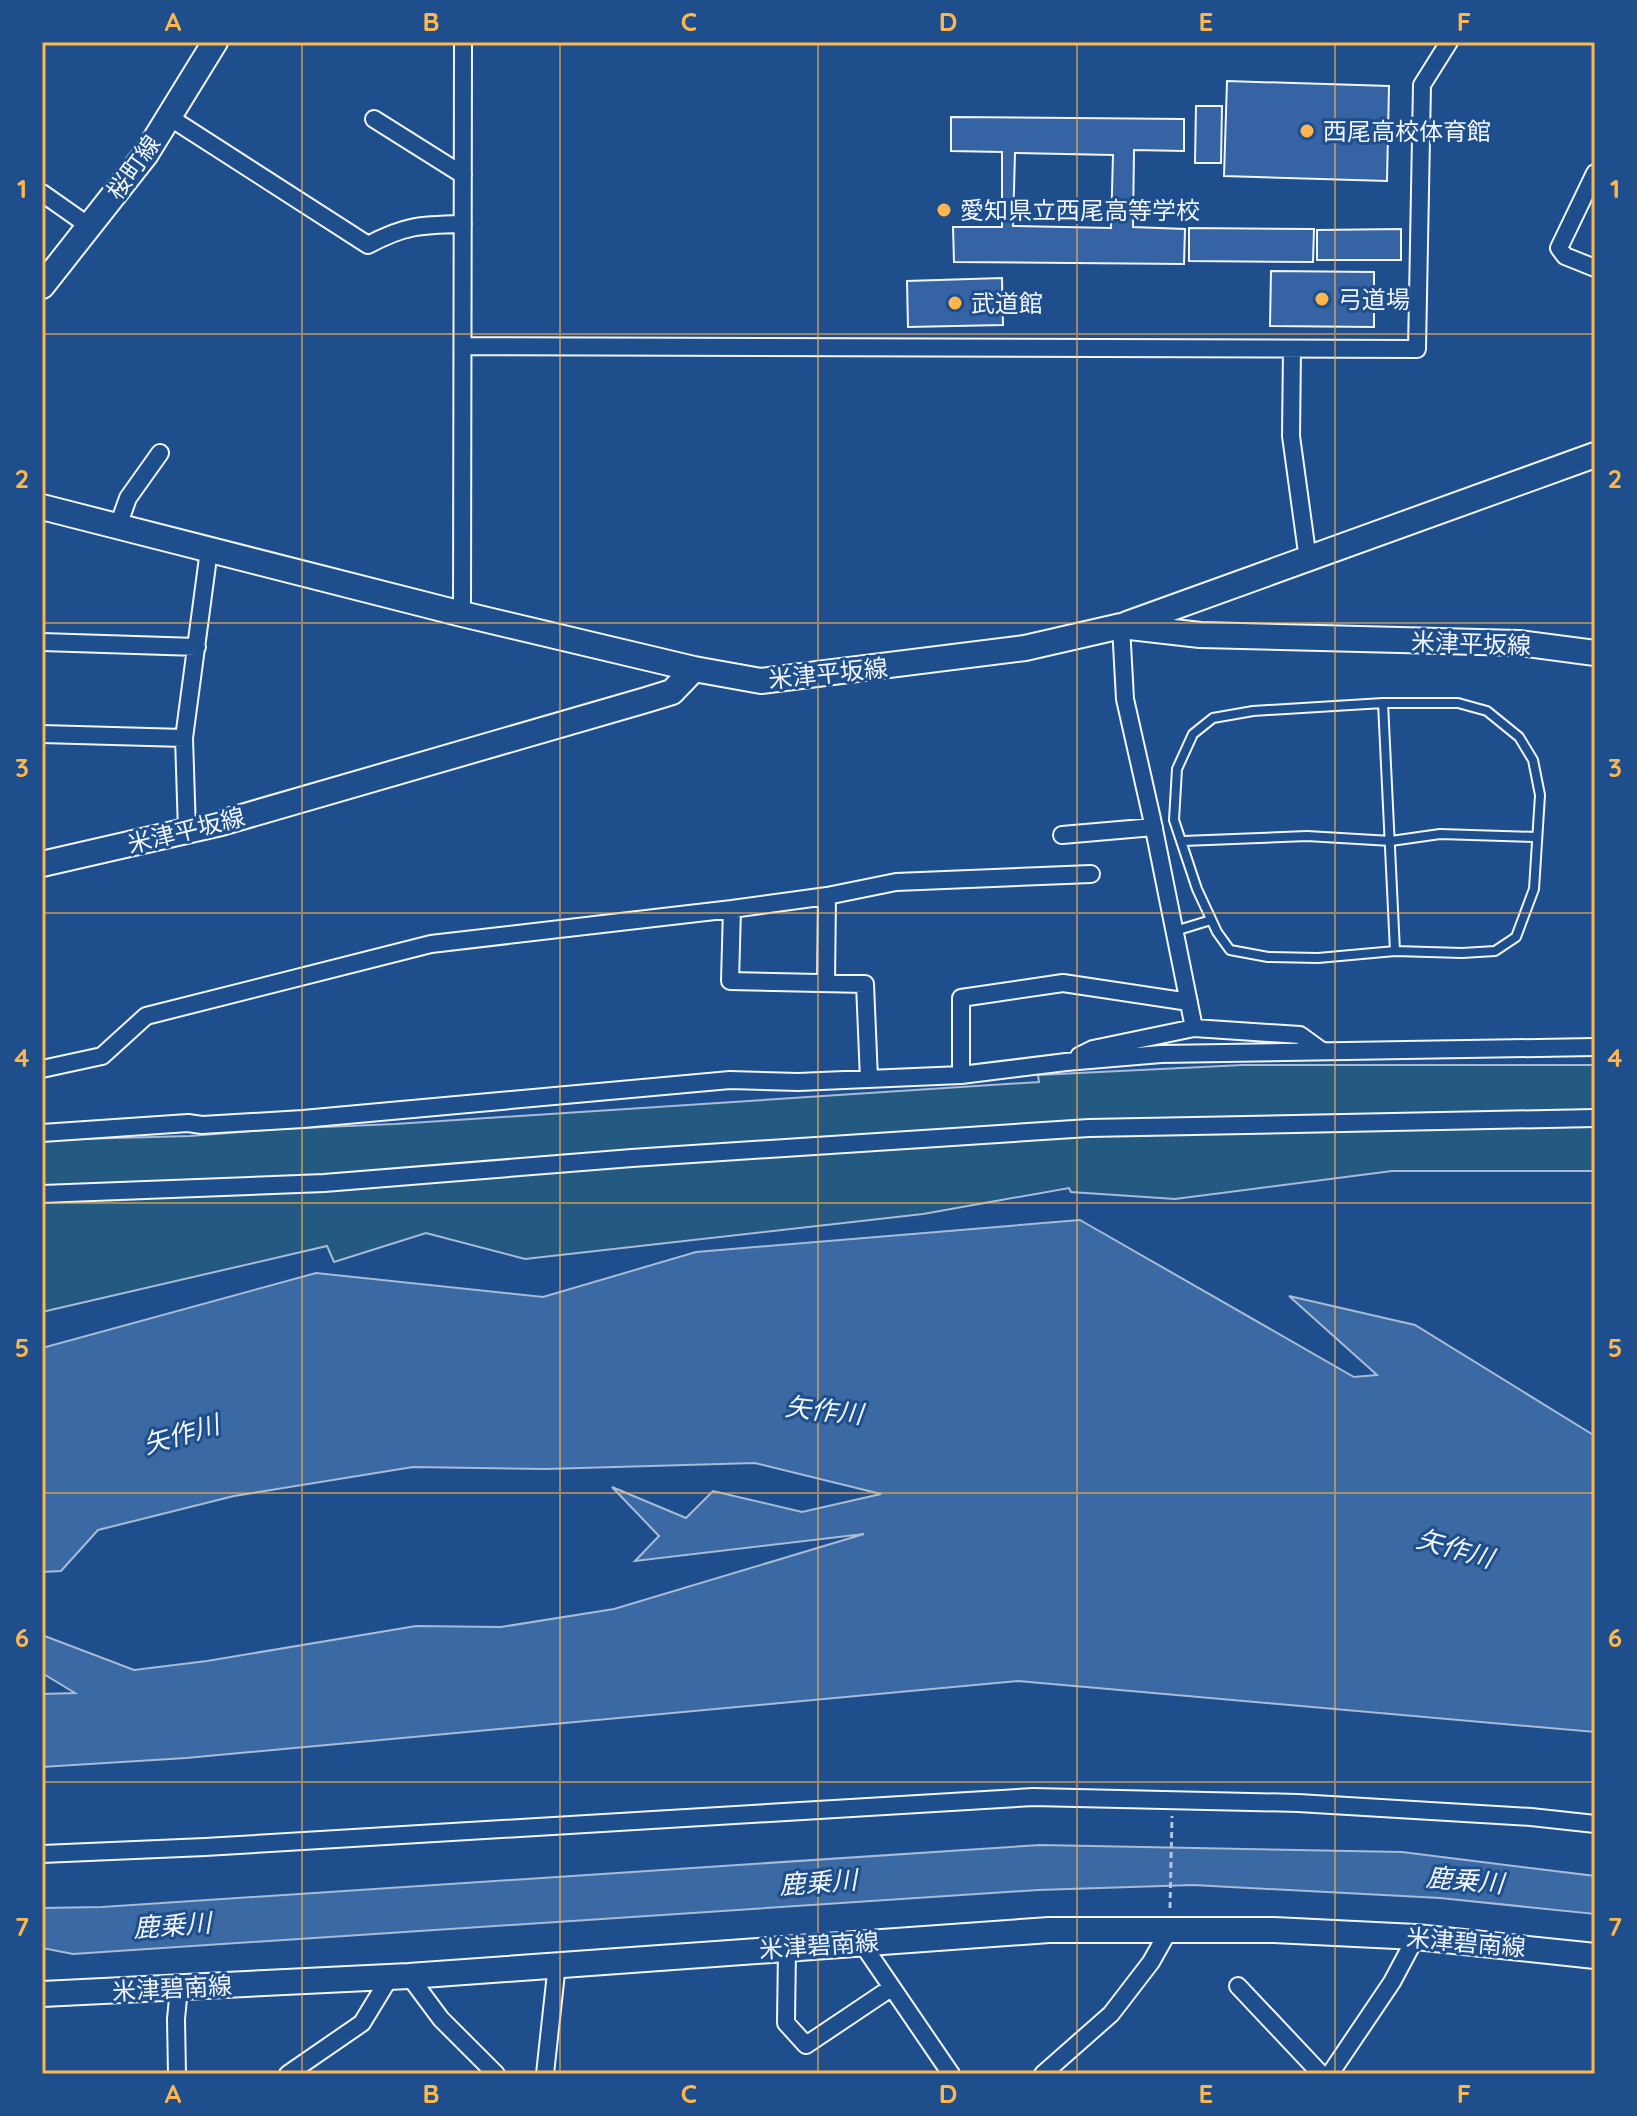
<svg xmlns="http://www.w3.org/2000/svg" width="1637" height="2116" font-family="Quicksand,'Noto Sans JP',sans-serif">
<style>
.green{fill:#245a82;stroke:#a8bbd7;stroke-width:2}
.water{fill:#3b69a3;stroke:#a8bbd7;stroke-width:2}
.building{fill:#3563a3;stroke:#f2f6ff;stroke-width:2;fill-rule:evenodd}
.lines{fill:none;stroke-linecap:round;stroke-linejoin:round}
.lane-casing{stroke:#f2f6ff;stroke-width:12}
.street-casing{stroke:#f2f6ff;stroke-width:20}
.secondary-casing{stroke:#f2f6ff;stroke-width:28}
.path{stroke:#b3c4dc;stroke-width:3;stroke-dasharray:6 4;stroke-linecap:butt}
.lane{stroke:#1f4e8c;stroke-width:8}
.street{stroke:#1f4e8c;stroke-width:16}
.secondary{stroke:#1f4e8c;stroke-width:24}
.grid{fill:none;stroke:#ffb74d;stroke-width:2;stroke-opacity:0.55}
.poi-dot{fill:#ffb74d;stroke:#1f4e8c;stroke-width:3}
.labels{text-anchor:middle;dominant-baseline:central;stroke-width:6;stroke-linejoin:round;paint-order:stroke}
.poi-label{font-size:24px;fill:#f2f6ff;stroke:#1f4e8c;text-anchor:start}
.street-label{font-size:24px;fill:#f2f6ff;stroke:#1f4e8c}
.water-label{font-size:26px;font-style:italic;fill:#f2f6ff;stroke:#1f4e8c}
.neatline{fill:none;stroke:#ffb74d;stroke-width:3}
.grid-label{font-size:26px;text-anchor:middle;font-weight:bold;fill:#ffb74d}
</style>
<rect width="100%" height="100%" fill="#1f4e8c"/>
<path class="green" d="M1243,1065H1595V1171H1392L1175,1199L1071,1192L1069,1188L923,1214L525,1259L426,1233L334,1262L327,1246L42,1312V1140L190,1136L277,1129L395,1124L1039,1082L1038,1075Z"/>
<path class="water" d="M1080,1220L1354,1377L1377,1375L1289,1296L1415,1325L1595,1436V1732L1018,1681L186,1758L42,1767V1694L75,1693L42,1673V1635L134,1670L207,1661L416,1626L501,1627L614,1609L864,1534L635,1561L659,1536L612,1487L686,1518L713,1491L802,1512L881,1494L755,1463L546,1469L413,1467L234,1496L98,1530L61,1571L42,1572V1348L316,1273L543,1297L696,1252Z
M1040,1845L1402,1852L1595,1876V1914L1440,1898L1193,1885L1038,1890L73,1954L42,1948V1908L102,1907Z"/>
<path class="building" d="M1227,81L1389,86L1387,181L1224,176Z
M1196,106H1222L1221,163H1195Z
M951,117L1184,119V151L1134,150L1133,227L1185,229L1184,264L954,262L953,227H1002V152L951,151ZM1015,153L1113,155L1111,228L1013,226Z
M1189,228L1314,229L1313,262L1189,261Z
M1401,229V260H1317V230Z
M1271,271L1374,272V327L1270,326Z
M1002,278L1003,325L908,327L907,281Z"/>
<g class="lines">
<g class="lane-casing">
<path id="lane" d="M1383,703H1458L1487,711L1519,737L1533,760L1540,795L1534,889L1516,937L1495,951L1462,953L1395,951L1318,958L1268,957L1230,950L1217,932L1197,889L1174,820L1177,769L1193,734L1213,718L1253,711Z
M1383,703L1395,951
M1183,841L1307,836L1391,841L1440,834L1536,837
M1175,931L1211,920"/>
</g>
<g class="street-casing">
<path id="street" d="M169,117L368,245C405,225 421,225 463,224
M374,119L463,175
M1595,173L1559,248L1565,256L1595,268
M42,193L89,226
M463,346L1417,349L1422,85L1449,42
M1292,349L1291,436L1308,560
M118,526L128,498L160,453
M462,614L463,42
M1121,626L1125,699L1152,819L1194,1028
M42,642L197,647
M42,734L184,738
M187,831L184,738L209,550
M1062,835L1154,827
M827,896L896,882L1091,874
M732,909L827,896L826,983
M1079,1056L1093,1049L1194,1028L1300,1035L1322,1051
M42,1069L102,1056L146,1016L431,944L732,909L730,981L865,984L869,1079
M961,1075V998L1063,983L1189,1002
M42,1133L188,1123L202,1125L303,1119L730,1080L798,1082L961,1075L1066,1062L1161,1054L1595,1047
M42,1194L324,1183L632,1158L1089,1128L1595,1118
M42,1854L205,1847L1033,1797L1298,1803L1531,1817L1595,1824
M861,1942L951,2074
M787,1948L786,2023L806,2045L891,1988
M409,1976L441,2019L496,2074
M1238,1986L1321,2074
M177,2074L176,2019L179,1988
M288,2074L362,2023L390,1977
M545,2074L557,1964
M1043,2074L1111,2014L1151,1962L1169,1930
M1330,2074L1392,1982L1416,1937"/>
</g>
<g class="secondary-casing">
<path id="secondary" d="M42,286L146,154L215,42
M42,507L462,614L694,669
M1127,624L1595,455
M42,864L221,823L646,700L672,692L694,669L761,681L1025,648L1121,626L1200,635L1519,643L1595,653
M42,1994L409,1976L1049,1930H1274L1416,1937L1595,1956"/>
</g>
<path class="path" d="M1170,1908L1172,1816"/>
<use href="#lane" class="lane"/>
<use href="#street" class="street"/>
<use href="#secondary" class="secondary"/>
</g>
<path class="grid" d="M302,42V2074M560,42V2074M818,42V2074M1077,42V2074M1335,42V2074M42,334H1595M42,623H1595M42,913H1595M42,1203H1595M42,1493H1595M42,1782H1595"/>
<g class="poi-dot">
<circle cx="1307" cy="131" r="8"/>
<circle cx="944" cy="210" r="8"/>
<circle cx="1322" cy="299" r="8"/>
<circle cx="955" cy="303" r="8"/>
</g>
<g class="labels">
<g class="poi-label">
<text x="1323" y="131">西尾高校体育館</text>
<text x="960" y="210">愛知県立西尾高等学校</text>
<text x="1338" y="299">弓道場</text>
<text x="971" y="303">武道館</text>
</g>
<g class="street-label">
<text transform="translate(133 167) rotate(-54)">桜町線</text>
<text transform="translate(1471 643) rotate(2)">米津平坂線</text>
<text transform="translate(828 673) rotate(-6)">米津平坂線</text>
<text transform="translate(186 830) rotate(-14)">米津平坂線</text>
<text transform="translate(1466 1942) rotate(5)">米津碧南線</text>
<text transform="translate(819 1945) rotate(-4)">米津碧南線</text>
<text transform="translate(172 1988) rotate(-3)">米津碧南線</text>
</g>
<g class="water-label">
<text transform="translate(824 1410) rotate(6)">矢作川</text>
<text transform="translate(181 1434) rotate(-16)">矢作川</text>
<text transform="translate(1455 1548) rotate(16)">矢作川</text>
<text transform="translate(1465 1880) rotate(5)">鹿乗川</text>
<text transform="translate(818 1882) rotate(-4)">鹿乗川</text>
<text transform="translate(172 1925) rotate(-4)">鹿乗川</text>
</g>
</g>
<rect width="1637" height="2116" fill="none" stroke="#1f4e8c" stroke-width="88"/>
<rect x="44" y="44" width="1549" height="2028" class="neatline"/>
<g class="grid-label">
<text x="173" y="31">A</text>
<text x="431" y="31">B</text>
<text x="689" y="31">C</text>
<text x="948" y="31">D</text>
<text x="1206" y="31">E</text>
<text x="1464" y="31">F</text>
<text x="22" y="198">1</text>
<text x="1615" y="198">1</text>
<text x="22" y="488">2</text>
<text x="1615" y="488">2</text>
<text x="22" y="777">3</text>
<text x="1615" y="777">3</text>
<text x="22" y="1067">4</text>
<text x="1615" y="1067">4</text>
<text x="22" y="1357">5</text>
<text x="1615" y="1357">5</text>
<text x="22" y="1647">6</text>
<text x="1615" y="1647">6</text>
<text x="22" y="1936">7</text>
<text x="1615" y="1936">7</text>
<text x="173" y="2103">A</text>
<text x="431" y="2103">B</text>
<text x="689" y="2103">C</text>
<text x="948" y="2103">D</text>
<text x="1206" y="2103">E</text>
<text x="1464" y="2103">F</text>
</g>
</svg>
